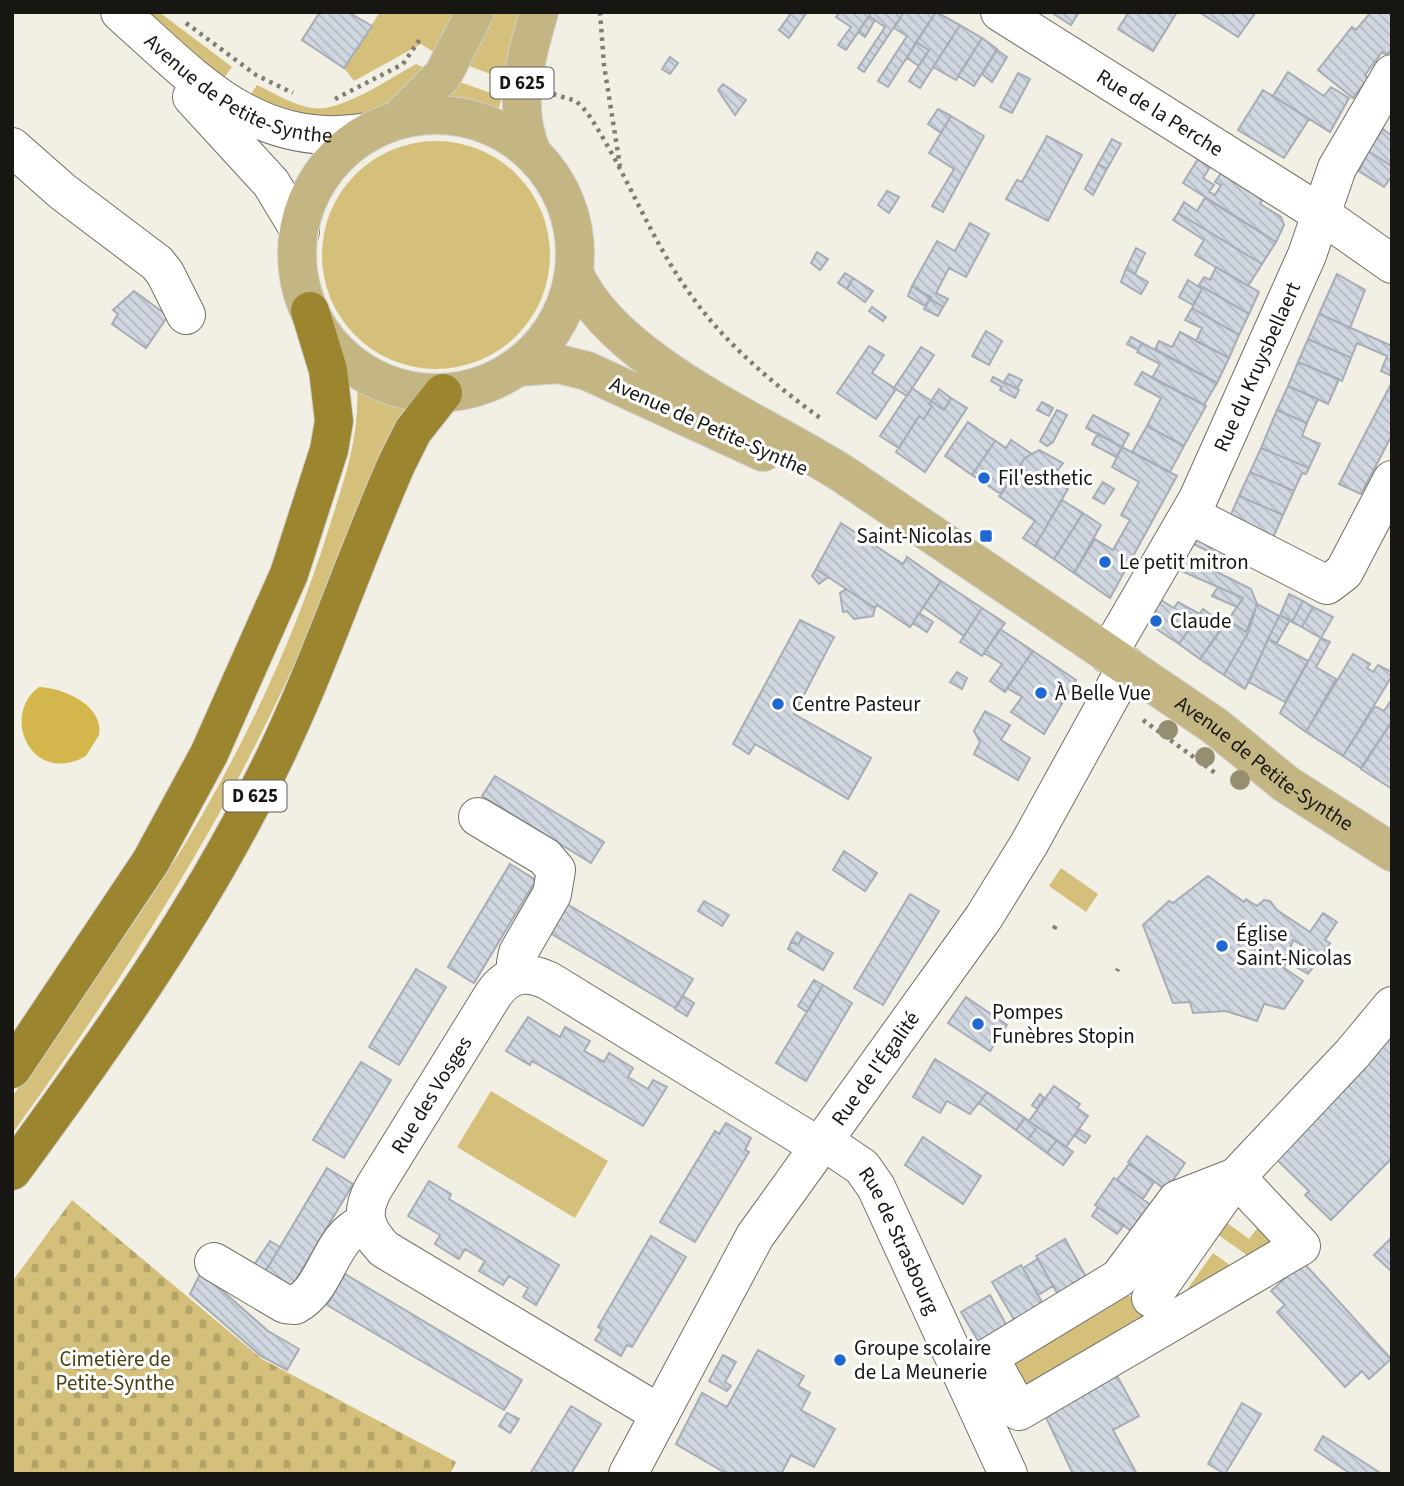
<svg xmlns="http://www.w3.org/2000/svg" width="1404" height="1486" font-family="'Source Sans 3',sans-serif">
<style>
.grass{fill:#d4c07a}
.cemetery{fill:url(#cemetery-stones)}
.water{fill:#d4b74c}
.building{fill:url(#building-back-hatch);stroke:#a7adb6;stroke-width:2}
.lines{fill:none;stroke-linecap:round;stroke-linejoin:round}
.minor-casing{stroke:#737067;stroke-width:40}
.major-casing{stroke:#d1d0d0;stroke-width:40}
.highway-casing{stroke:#d1d0d0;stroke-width:40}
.path{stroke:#7f7d76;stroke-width:4.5;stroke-dasharray:3.5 5;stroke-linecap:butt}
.minor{stroke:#fff;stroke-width:38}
.major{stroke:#c4b682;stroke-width:38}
.highway{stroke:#9c852f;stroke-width:38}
.tree{fill:#968e70}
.poi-dot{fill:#1f67d2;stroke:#fff;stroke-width:2.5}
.labels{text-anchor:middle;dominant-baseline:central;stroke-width:6;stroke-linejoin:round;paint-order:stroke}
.shield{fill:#fff;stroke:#5d5c59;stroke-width:2}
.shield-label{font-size:19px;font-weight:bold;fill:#171612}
.street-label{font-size:21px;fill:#171612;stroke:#fff}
.poi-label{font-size:21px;fill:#171612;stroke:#fff;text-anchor:start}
.park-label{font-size:21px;fill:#4b3f12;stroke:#fff}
</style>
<defs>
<pattern id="cemetery-stones" width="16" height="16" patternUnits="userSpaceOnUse" patternTransform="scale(1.75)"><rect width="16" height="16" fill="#d4c07a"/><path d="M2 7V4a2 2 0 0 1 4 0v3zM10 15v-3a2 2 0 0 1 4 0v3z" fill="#b5a468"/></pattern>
<pattern id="building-back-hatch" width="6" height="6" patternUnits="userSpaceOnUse" patternTransform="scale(1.75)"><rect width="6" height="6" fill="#d1d7e0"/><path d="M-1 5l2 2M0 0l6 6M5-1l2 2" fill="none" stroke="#b3b8bf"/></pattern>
</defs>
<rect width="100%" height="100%" fill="#f2efe4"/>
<path class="grass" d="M144,12H159L232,67L220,83Z
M380,12H455L435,53L421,44L354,81L344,68Z
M493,12H522L504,79L469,66Z
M416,64L427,69L392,102L342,125L247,100L257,85C274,93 293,105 312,108C341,113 390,78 416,64Z
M460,82L502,97L498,111L471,100L447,98Z
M322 255a114 114 0 1 1 228 0a114 114 0 1 1-228 0Z
M357,387L380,401L410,408C354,531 302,656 240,775C173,901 95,1018 12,1134V1097C72,1010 136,925 191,834C247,739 295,637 328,531C343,483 360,439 357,387Z
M1061,868L1098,894L1086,912L1049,886Z
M491,1091L608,1161L575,1218L457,1147Z
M1219,1217L1249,1239L1258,1227L1283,1245L1254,1260L1210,1229Z
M1213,1253L1238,1271L1179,1301Z
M1121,1290L1160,1317L1030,1393L1008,1356Z"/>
<path class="cemetery" d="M72,1200L262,1359L456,1462L450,1474H12V1282Z"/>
<path class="water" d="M39,687C63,688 104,705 99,735L86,756C31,787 0,715 39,687Z"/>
<path class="building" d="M320,12H348L372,26L344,68L302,40Z
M792,12H807L789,38L779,30Z
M840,12H872L846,50L838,45L851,27L836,17Z
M872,12H904L864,72L858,68L885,27L869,16Z
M904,12H936L888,87L878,81L907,36L894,28Z
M936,12L960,25L920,88L909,81L929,50L916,42Z
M1051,12H1079L1071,25Z
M1129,12H1177L1153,51L1118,29Z
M1199,12H1256L1238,37Z
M1371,12L1392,13V49L1387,55L1382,52L1365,75L1368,78L1353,98L1318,70L1352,27L1356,30Z
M869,16L875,20L865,37L858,32Z
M960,25L982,38L956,80L933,67Z
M982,38L997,49L974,86L958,76Z
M916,42L929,50L919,66L907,58Z
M997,50L1007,57L992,82L982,74Z
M670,57L678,63L670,74L662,69Z
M1288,72L1324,96L1331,87L1349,98L1330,132L1273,96Z
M1018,73L1030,79L1012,113L1000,107Z
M723,84L746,100L735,115L718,90Z
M1263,90L1309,119L1284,158L1238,130Z
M938,109L951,116L941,133L928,124Z
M951,116L984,136L943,212L932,206L954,169L929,153Z
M1383,129L1392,136V166L1368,151Z
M1047,136L1082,155L1048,221L1006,199L1017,180L1022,182Z
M1112,139L1121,144L1107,169L1098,164Z
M1368,151L1392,166V176L1384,187L1359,171Z
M1198,159L1210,167L1203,178L1214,185L1209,192L1215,195L1221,185L1215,182L1221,173L1263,199L1260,204L1281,217L1284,225L1276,242L1183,183Z
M1098,164L1107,169L1093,195L1085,189Z
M887,191L899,197L889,213L878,205Z
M1205,198L1276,242L1262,264L1178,213L1184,202L1197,211Z
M1178,213L1262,264L1248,286L1195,255L1204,240L1173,220Z
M970,223L989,234L966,277L949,268L936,293L948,299L943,307L912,286L937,241L955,251Z
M1136,248L1145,253L1135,274L1126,269Z
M817,252L828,259L820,270L811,263Z
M1216,267L1259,292L1249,314L1199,285L1204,277L1210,280Z
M1126,269L1148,282L1141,294L1121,282Z
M845,273L853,278L847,289L838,283Z
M1337,274L1365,290L1350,328L1319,314Z
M853,278L873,291L865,302L847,289Z
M1188,280L1202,289L1193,305L1179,297Z
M912,286L931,297L925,306L908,296Z
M1203,287L1249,314L1239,335L1192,308Z
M134,291L168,316L146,348L112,324L118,314L113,310Z
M930,299L943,307L938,316L924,309Z
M872,307L886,317L883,321L869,311Z
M1192,308L1239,335L1229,358L1196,341L1202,328L1185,320Z
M1319,314L1392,346V376L1381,371L1387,356L1357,343L1351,358L1308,339Z
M986,331L1002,341L989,365L972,356Z
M1180,332L1229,358L1217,383L1155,349L1159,341L1172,347Z
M1131,337L1142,343L1138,350L1127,344Z
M1308,339L1351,358L1342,381L1298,362Z
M1142,343L1217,383L1204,405L1152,378L1160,364L1137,352Z
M869,346L884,355L872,373L896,389L876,419L837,393Z
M921,347L934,355L907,396L894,388Z
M1298,362L1339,379L1328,404L1288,386Z
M1142,372L1206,406L1184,446L1147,426L1161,398L1135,384Z
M1009,374L1022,380L1017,389L1004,382Z
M993,377L1019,390L1015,398L1000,390L1002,387L991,381Z
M1392,382V435L1361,494L1339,484Z
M1288,386L1318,399L1307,423L1277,410Z
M912,388L931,401L929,404L932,406L924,419L919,416L899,448L880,436Z
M939,389L951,398L944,410L931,401Z
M951,398L967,408L925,472L896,452L919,416L924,419L932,406L929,404L931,401L944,410Z
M1042,402L1053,408L1049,416L1037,410Z
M1057,410L1067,415L1053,442L1047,446L1040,441Z
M1277,410L1307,423L1302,436L1320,444L1309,468L1261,448Z
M1093,415L1129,434L1122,447L1086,428Z
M968,422L995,441L972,475L945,456Z
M1147,426L1184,446L1170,472L1132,452Z
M1098,433L1122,447L1116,457L1092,444Z
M993,439L1006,448L1011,440L1032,454L1025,458L1001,494L972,475L995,441Z
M1122,447L1177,476L1110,598L1074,573L1095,539L1113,550L1130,520L1121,515L1139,482L1112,467Z
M1261,448L1309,468L1306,474L1302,473L1294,491L1250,472Z
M1039,450L1063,463L1052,478L1068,489L1035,546L1023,538L1035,521L999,496L1025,458Z
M1250,472L1294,491L1283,515L1239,496Z
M1103,482L1114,489L1104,504L1093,498Z
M1239,496L1283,515L1272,540L1228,521Z
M1062,500L1083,513L1054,559L1035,546Z
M1083,513L1101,525L1074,573L1054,559Z
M841,523L903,564L907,557L941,581L910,627L877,605L875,608L816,569Z
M1199,532L1241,552L1235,564L1193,544Z
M1185,556L1251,589L1257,604L1246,632L1228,620L1243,598L1179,570Z
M816,569L828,577L819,584L812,576Z
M941,581L982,608L964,636L923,607Z
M1218,587L1243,598L1237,607L1212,596Z
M846,589L875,608L873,616L854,619L847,611L843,612L840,593Z
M1289,594L1303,601L1292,622L1280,615Z
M1159,599L1174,608L1178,602L1200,614L1179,644L1152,626L1149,613Z
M1303,601L1313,607L1302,627L1292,622Z
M1257,604L1279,616L1245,689L1224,675L1248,633Z
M1313,607L1333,617L1321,638L1302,627Z
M982,608L1005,623L982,656L960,642Z
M1203,609L1224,624L1200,659L1179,644Z
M919,613L933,622L927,632L913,623Z
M1280,615L1290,620L1277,643L1268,639Z
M800,620L834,637L794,714L871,758L848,799L755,744L749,754L733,744Z
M1228,620L1248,633L1224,675L1200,659Z
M1000,629L1033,651L1005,692L990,681L1002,664L984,653Z
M1321,638L1330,642L1316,667L1336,679L1306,732L1280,713Z
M1268,639L1308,661L1285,702L1249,682Z
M1033,651L1076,680L1044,734L1011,712L1022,697L1007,688Z
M1353,654L1370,664L1367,668L1373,672L1378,665L1392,672V676L1343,756L1306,732Z
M957,672L967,678L962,689L950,682Z
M1392,699V721L1361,768L1343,756L1375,706L1384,711Z
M985,711L1010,725L1001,740L1030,758L1018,780L974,754L980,742L974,731Z
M1392,721V789L1361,769Z
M495,776L604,842L591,863L482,796Z
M844,851L877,873L865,891L833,870Z
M510,864L536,880L474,983L448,967Z
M1208,876L1244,902L1246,899L1257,906L1264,900L1270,901L1277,910L1310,932L1323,913L1337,922L1325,940L1330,943L1308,974L1298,968L1310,950L1293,940L1284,968L1303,981L1284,1009L1264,1004L1257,1021L1226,1011L1193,1013L1190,1002L1173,1003L1143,925L1169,901L1173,903Z
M910,894L939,911L883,1005L854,988Z
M704,901L729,915L722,926L698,911Z
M567,904L693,979L675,1008L550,933Z
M797,932L803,936L798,945L791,942Z
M803,936L833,953L823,970L788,949L791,942L798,945Z
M416,969L446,987L399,1065L369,1047Z
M814,980L823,985L807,1012L798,1006Z
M823,985L852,1003L806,1081L776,1063Z
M683,996L694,1003L687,1016L675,1009Z
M966,997L1007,1025L990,1051L948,1023Z
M528,1017L560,1037L565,1027L590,1041L584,1051L604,1062L609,1053L633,1068L628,1077L648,1089L653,1080L667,1087L643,1126L532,1061L530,1065L506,1051Z
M1392,1034V1158L1331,1220L1305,1195L1309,1191L1273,1156Z
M935,1059L987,1092L970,1114L947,1101L940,1113L913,1097Z
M361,1062L391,1080L344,1158L313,1140Z
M1054,1086L1080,1104L1077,1108L1088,1116L1066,1147L1029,1121Z
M987,1092L1025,1118L1016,1130L979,1103Z
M1040,1094L1044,1098L1037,1109L1032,1105Z
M1025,1118L1037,1127L1028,1139L1016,1130Z
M726,1123L751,1138L745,1150L749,1152L695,1242L660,1222L715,1131L719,1134Z
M1037,1127L1057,1140L1047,1153L1028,1139Z
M1079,1129L1090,1136L1085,1143L1075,1136Z
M1147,1136L1185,1163L1166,1190L1128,1162Z
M923,1137L981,1176L963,1204L905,1165Z
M1057,1140L1073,1152L1063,1165L1047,1153Z
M1129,1164L1154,1182L1143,1199L1117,1180Z
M327,1168L353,1184L291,1288L265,1272Z
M1114,1178L1152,1206L1133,1232L1095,1205Z
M429,1181L451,1194L449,1199L559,1265L536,1305L523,1297L528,1288L509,1276L503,1285L479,1271L485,1261L465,1249L459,1259L435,1244L440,1235L408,1216Z
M1098,1207L1124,1225L1117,1234L1092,1216Z
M651,1236L686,1257L632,1347L627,1345L621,1356L595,1340L602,1329L598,1327Z
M1065,1239L1089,1282L1060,1298L1036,1256Z
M1390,1239L1392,1242V1272L1374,1255Z
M270,1241L280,1247L265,1272L254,1265Z
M1038,1259L1053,1286L1038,1295L1023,1268Z
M1303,1262L1391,1359L1369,1379L1362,1371L1345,1387L1277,1312L1285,1305L1271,1291Z
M1021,1265L1045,1307L1016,1323L992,1282Z
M201,1272L268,1331L299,1349L287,1370L261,1356L190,1294Z
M345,1274L522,1380L504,1410L327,1305Z
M990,1295L1008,1328L980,1344L961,1312Z
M758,1350L804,1376L798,1386L810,1393L801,1410L835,1429L814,1467L791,1455L781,1474H727L676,1444L702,1393L727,1407Z
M723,1355L736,1362L725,1382L731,1386L727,1391L709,1381Z
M1116,1374L1139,1416L1113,1430L1137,1474H1073L1042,1409Z
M1242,1403L1261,1414L1225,1474L1208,1464Z
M571,1406L601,1424L571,1474H530Z
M507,1413L519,1419L510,1433L499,1426Z
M1323,1436L1382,1474H1351L1315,1450Z"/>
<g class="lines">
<g class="minor-casing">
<g id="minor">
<path id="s1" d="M120,12C197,81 257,151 369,132"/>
<path id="s2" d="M1000,12L1321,214L1392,264"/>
<path d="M192,97L271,183L300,231"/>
<path d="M12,147L63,192L157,263L165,273L186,315"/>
<path d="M1190,515L1327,585L1344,572L1392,480"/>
<path id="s3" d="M1108,654L1198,499L1307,255L1337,168L1392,74"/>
<path d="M478,817L545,857L556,870L552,894L518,953L516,963L520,974"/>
<path id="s4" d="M822,1140L862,1167L876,1187L1008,1474"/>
<path d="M1236,1177L1301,1246L1019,1411L989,1357L1119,1278L1177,1200Z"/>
<path d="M214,1262L285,1304L295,1305C329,1287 328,1237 365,1223"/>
<path d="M1151,1298L1236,1177L1352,1054L1392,1006"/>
<path id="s5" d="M660,1414L384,1249C365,1229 360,1214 373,1189L493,995C508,973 526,970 549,981L818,1146"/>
<path id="s6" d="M628,1474L755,1236L984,917L1029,844L1127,666"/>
</g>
</g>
<g class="major-casing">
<g id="major">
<circle cx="436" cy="254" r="139"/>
<path d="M398,120L443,75L475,12"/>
<path d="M532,153C512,106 525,60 539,12"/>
<path id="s7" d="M574,273C613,362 763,423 843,474L1215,726L1286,784L1392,852"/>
<path d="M518,367L559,364L587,371L763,452"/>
</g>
</g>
<g class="highway-casing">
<path id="highway" d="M12,1069L151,861L209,754L289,574L329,450L334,421L328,370L310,311
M12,1171C104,1046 196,916 265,777C316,676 351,567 397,463L413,431L443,393"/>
</g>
<path class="path" d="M600,12L604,65L620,166
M186,23L256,75L293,93
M553,94L576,101L586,111C625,168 648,235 688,291C723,342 773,384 823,420
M335,99L403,64L420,39
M1143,720L1218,775
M1054,929L1056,925
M1117,971L1118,969"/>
<use href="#minor" class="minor"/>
<use href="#major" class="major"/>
<use href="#highway" class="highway"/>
</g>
<g class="tree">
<circle cx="1168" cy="730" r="10"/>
<circle cx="1205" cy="757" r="10"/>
<circle cx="1240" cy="780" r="10"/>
</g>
<g class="poi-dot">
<circle cx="984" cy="478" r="7"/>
<rect x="979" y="529" width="14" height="14" rx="3.5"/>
<circle cx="1105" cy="562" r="7"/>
<circle cx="1156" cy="621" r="7"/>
<circle cx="1041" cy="693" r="7"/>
<circle cx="778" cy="704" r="7"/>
<circle cx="1222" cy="946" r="7"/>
<circle cx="978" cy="1024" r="7"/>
<circle cx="840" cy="1360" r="7"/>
</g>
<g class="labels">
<g class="shield">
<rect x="490.5" y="67.5" width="63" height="31" rx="5"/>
<rect x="223.5" y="780.5" width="63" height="31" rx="5"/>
</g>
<g class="shield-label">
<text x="522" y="83">D 625</text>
<text x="255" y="796">D 625</text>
</g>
<g class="street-label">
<text stroke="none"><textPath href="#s1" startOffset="145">Avenue de Petite-Synthe</textPath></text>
<text stroke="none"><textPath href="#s2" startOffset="189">Rue de la Perche</textPath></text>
<text stroke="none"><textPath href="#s3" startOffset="324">Rue du Kruysbellaert</textPath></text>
<text transform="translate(709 426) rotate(24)">Avenue de Petite-Synthe</text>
<text stroke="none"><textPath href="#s7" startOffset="852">Avenue de Petite-Synthe</textPath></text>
<text stroke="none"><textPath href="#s6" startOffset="476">Rue de l'Égalité</textPath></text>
<text stroke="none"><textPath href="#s5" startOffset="499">Rue des Vosges</textPath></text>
<text stroke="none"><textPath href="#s4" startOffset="131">Rue de Strasbourg</textPath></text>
</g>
<g class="poi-label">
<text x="998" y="478">Fil'esthetic</text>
<text x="972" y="536" text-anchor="end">Saint-Nicolas</text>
<text x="1119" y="562">Le petit mitron</text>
<text x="1170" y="621">Claude</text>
<text x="1055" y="693">À Belle Vue</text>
<text x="792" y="704">Centre Pasteur</text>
<text x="1236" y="934">Église<tspan x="1236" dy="24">Saint-Nicolas</tspan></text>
<text x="992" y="1012">Pompes<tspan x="992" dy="24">Funèbres Stopin</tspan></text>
<text x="854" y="1348">Groupe scolaire<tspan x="854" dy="24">de La Meunerie</tspan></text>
</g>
<g class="park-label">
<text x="115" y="1359">Cimetière de<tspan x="115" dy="24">Petite-Synthe</tspan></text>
</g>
</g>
<rect width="1404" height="1486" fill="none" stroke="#171612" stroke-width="28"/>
</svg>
